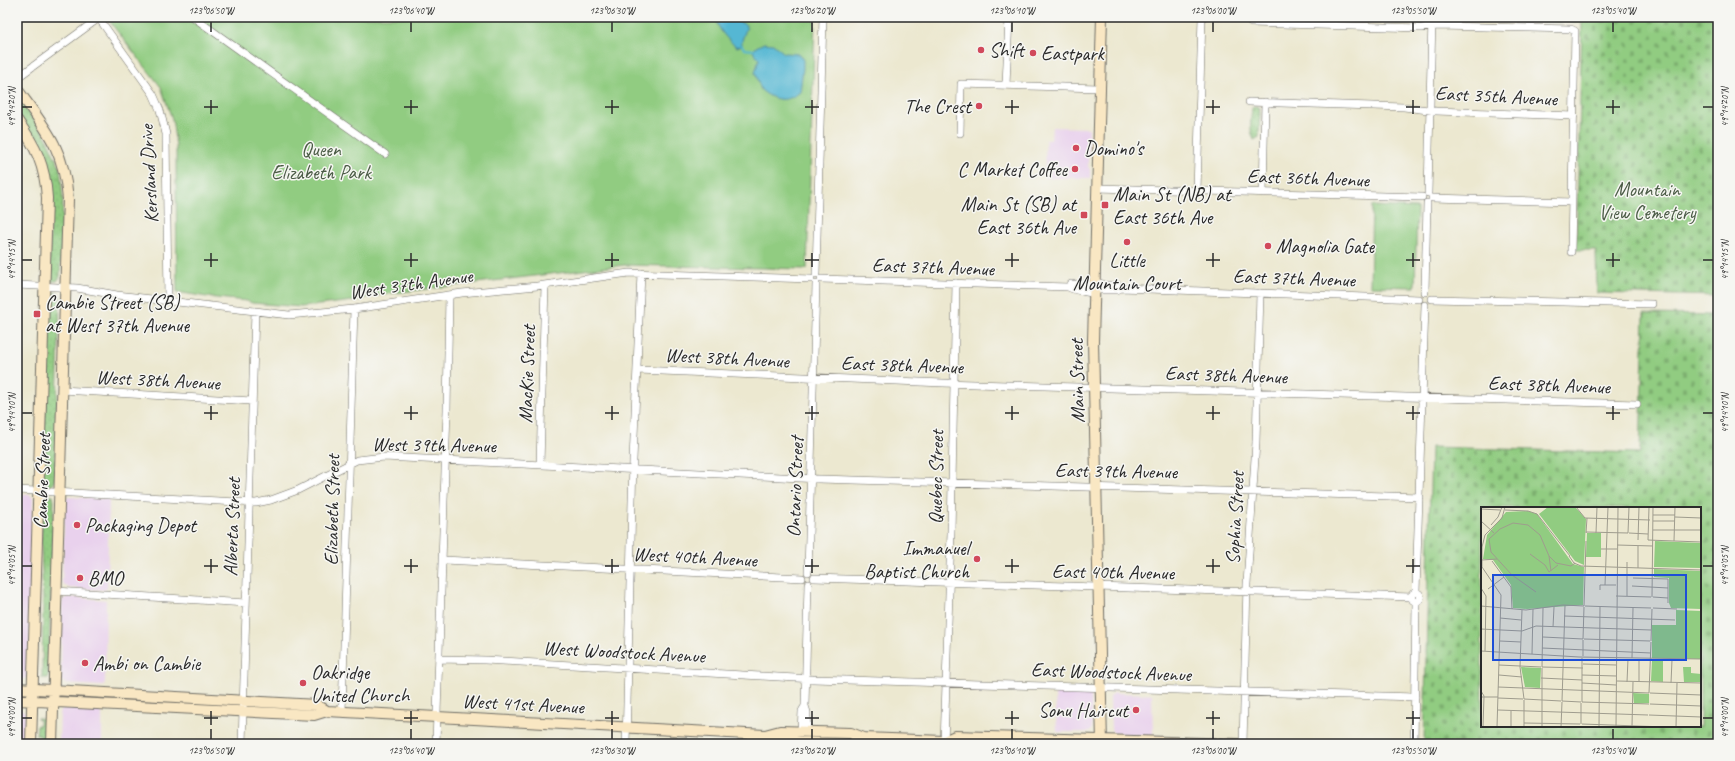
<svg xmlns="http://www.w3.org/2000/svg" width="1735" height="761" font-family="Caveat,sans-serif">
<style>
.built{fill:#e9d1ed}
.grass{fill:url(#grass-dots);stroke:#5e7c56}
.cemetery{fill:url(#cemetery-stones);stroke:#5e7c56;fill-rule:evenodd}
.park{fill:#91cc81;stroke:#5e7c56}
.water{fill:#54b7d3;stroke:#40717f}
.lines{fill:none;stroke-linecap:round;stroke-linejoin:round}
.stream{stroke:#54b7d3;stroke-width:2}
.street-casing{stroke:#6f6d65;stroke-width:8}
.secondary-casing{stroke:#6f6d65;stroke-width:12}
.street{stroke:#fff;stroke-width:7}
.secondary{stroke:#f9e7c3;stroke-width:10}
.ticks{fill:none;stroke:#2b2b2b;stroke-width:1.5}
.poi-dot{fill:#d1495b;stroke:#f6f6f2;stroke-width:1.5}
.labels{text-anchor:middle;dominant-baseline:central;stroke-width:3;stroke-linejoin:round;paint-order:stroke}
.poi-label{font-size:20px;fill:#2b2b2b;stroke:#f6f6f2;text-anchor:start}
.street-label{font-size:20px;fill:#2b2b2b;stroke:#f6f6f2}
.park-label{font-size:20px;fill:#4a5b45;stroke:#f6f6f2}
.inset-road{fill:none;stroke:#9f9c8e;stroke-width:1}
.view{fill:#1d4ed8;fill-opacity:0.15;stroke:#1d4ed8;stroke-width:2}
.inset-edge{fill:none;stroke:#2b2b2b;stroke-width:2}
.neatline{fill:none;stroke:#2b2b2b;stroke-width:1.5}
.ticks-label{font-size:10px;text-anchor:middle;fill:#2b2b2b}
</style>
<defs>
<pattern id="grass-dots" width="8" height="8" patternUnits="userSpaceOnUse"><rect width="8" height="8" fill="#91cc81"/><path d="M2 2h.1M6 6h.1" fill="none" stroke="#7daf70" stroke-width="1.8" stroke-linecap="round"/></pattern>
<pattern id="cemetery-stones" width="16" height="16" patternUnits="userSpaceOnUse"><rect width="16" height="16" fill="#91cc81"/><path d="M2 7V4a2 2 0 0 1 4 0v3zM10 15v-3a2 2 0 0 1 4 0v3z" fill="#7daf70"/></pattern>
</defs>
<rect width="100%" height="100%" fill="#f6f6f2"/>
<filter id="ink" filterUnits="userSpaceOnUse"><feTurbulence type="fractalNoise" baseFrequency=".025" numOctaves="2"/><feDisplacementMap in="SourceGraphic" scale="8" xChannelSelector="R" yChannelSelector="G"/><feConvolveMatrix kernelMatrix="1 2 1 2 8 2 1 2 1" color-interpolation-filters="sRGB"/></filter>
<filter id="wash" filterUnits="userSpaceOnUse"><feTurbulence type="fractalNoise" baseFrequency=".012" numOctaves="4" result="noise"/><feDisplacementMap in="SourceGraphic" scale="16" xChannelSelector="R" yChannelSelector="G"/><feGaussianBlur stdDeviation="0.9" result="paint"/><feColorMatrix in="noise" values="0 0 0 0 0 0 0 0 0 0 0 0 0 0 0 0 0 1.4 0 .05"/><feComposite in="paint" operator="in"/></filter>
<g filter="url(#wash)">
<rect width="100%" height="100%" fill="#ece8d0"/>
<path class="built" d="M1052,127L1089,128L1088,166L1090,170V178H1044L1046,140H1051Z
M17,494L29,495L33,498L29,673L26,678L20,681L17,680Z
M68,497L108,499L109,503L107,587L105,590L69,588L62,583L65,500Z
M69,597L106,600L105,682L103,686L66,684L61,680L62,602L63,599Z
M1057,691L1089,693L1091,696L1092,728L1090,732H1057L1055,695Z
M1114,693L1152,694L1153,736L1113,733L1111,729L1110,697Z
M17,707L26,713L25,744H17Z
M65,708L102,710V744H59L60,713L62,709Z"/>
<path class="grass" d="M17,96L44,133L60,168L63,199L60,277L57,281H51L49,279L51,200L49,171L40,146L17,113Z
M1254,106L1259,107L1260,112L1259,137L1254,140C1249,130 1251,118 1252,108Z
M52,292L58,293L60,296L55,481L51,486L43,483L48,296Z
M46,496H53L54,501L48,678H42L43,600L41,546L43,497Z
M37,718L46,719L45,744H36V742H40V735H36L37,725H40V720L37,719Z"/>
<path class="cemetery" d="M1442,17H1718V296L1597,293L1596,250H1576L1582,23L1442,19Z
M1644,314L1718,315V744L1424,743L1431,447L1640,453ZM1482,508H1700V726H1482Z"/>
<path class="park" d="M106,17H815L807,269L625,265L369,296L362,300L301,307L252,303L247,301L207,297L177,292L176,146L172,119L161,87Z
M1372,206L1417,208L1415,287L1370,286Z"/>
<path class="water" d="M715,17H737V21L747,25C746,32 741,39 742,45L737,47C728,41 717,28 715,17Z
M764,43L773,44L784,53L799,54L803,60V68L800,92C787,103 774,101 761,90L755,73L759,59L753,52L756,47Z"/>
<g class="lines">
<path class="stream" d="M742,45L744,49L754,50"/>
</g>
</g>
<g filter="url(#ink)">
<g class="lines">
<g class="street-casing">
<path id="street" d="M98,17L153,94L160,110L166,134L168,300
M193,17L385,154
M1251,23L1421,28L1438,26L1571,29L1575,31L1571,252
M17,78L99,18
M1006,85L1009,17
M1249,102L1404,107L1436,111L1574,116
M960,133L961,84L1099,88
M1097,188L1422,197
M1197,191L1202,17
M1263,193L1265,102
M1428,193L1432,17
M1432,198L1572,202
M816,274L823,17
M821,279L1068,287C1074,291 1086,291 1094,294
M1094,281L1105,285H1118L1121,288
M17,285L77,288L117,295L289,315L354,309L462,293L537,286L629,273L811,279
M1068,287L1071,284L1094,285
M1094,290H1117L1121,288L1419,299
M1425,292L1427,203
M1432,299L1652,304
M638,370L943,383L1637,404
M62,390L252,401
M540,464L545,285
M17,490L256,503L271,500L298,490L357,460L384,457L819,479L1420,497
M443,560L802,578
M808,572L816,284
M814,578L1412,597
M56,591L246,603
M1416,592L1425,305
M1411.5 597a4.5 4.5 0 1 1 9 0a4.5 4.5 0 1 1-9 0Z
M440,659L485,660L813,679L1415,697
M805,706L807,712V732
M342,712L354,309
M801,732L802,711L805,706L808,584
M242,744L255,311
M436,744L447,410L449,295
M626,744L633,460L641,273
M944,744L951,533L956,283
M1243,744L1247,584L1256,442L1260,293
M1414,744L1416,602"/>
</g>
<g class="secondary-casing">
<path id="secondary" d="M1102,17L1093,341L1102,744
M17,89C46,129 64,148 68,199L52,744
M17,120C36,147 45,165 47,198L31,744
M17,688L317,705L327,711
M17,700L314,715L327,711L765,735L780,731L851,733L864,738L944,741L955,736L1240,744
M765,735L779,740L801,742L851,744L864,738"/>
</g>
<use href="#street" class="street"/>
<use href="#secondary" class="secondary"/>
</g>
</g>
<path class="ticks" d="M211,22V32M411,22V32M612,22V32M812,22V32M1012,22V32M1213,22V32M1413,22V32M1613,22V32M211,100V114M411,100V114M612,100V114M812,100V114M1012,100V114M1213,100V114M1413,100V114M1613,100V114M22,107H32M204,107H218M404,107H418M605,107H619M805,107H819M1005,107H1019M1206,107H1220M1406,107H1420M1606,107H1620M1703,107H1713M211,253V267M411,253V267M612,253V267M812,253V267M1012,253V267M1213,253V267M1413,253V267M1613,253V267M22,260H32M204,260H218M404,260H418M605,260H619M805,260H819M1005,260H1019M1206,260H1220M1406,260H1420M1606,260H1620M1703,260H1713M211,406V420M411,406V420M612,406V420M812,406V420M1012,406V420M1213,406V420M1413,406V420M1613,406V420M22,413H32M204,413H218M404,413H418M605,413H619M805,413H819M1005,413H1019M1206,413H1220M1406,413H1420M1606,413H1620M1703,413H1713M211,559V573M411,559V573M612,559V573M812,559V573M1012,559V573M1213,559V573M1413,559V573M22,566H32M204,566H218M404,566H418M605,566H619M805,566H819M1005,566H1019M1206,566H1220M1406,566H1420M1703,566H1713M211,711V725M411,711V725M612,711V725M812,711V725M1012,711V725M1213,711V725M1413,711V725M22,718H32M204,718H218M404,718H418M605,718H619M805,718H819M1005,718H1019M1206,718H1220M1406,718H1420M1703,718H1713M211,729V739M411,729V739M612,729V739M812,729V739M1012,729V739M1213,729V739M1413,729V739M1613,729V739"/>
<g class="poi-dot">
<circle cx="981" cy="50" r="4"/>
<circle cx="1033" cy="53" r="4"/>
<circle cx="979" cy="106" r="4"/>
<circle cx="1076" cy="148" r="4"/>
<circle cx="1075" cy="169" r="4"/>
<rect x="1101" y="201" width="8" height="8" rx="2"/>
<rect x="1080" y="211" width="8" height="8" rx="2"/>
<circle cx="1127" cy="242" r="4"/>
<circle cx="1268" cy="246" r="4"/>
<rect x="33" y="310" width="8" height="8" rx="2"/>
<circle cx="77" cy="525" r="4"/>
<circle cx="977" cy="559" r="4"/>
<circle cx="80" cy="578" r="4"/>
<circle cx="85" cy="663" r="4"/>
<circle cx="303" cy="683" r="4"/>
<circle cx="1136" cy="710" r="4"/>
</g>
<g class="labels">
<g class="poi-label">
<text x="989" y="50">Shift</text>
<text x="1041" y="53">Eastpark</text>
<text x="971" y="106" text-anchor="end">The Crest</text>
<text x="1084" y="148">Domino's</text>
<text x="1067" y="169" text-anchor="end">C Market Coffee</text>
<text x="1113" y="194">Main St (NB) at<tspan x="1113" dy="23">East 36th Ave</tspan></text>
<text x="1076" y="204" text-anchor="end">Main St (SB) at<tspan x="1076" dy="23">East 36th Ave</tspan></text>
<text x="1276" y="246">Magnolia Gate</text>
<text x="1127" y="260" text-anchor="middle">Little<tspan x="1127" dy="23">Mountain Court</tspan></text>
<text x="45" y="302">Cambie Street (SB)<tspan x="45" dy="23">at West 37th Avenue</tspan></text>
<text x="85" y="525">Packaging Depot</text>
<text x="969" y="548" text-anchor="end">Immanuel<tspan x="969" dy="23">Baptist Church</tspan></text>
<text x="88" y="578">BMO</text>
<text x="93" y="663">Ambi on Cambie</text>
<text x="311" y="672">Oakridge<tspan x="311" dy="23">United Church</tspan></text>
<text x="1128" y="710" text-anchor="end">Sonu Haircut</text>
</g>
<g class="street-label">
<text transform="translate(1496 96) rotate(3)">East 35th Avenue</text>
<text transform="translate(149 174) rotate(-93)">Kersland Drive</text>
<text transform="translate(1308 178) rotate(2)">East 36th Avenue</text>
<text transform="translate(933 267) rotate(2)">East 37th Avenue</text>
<text transform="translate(1294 278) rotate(2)">East 37th Avenue</text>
<text transform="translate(411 284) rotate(-8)">West 37th Avenue</text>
<text transform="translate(727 358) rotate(3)">West 38th Avenue</text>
<text transform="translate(902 365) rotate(2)">East 38th Avenue</text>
<text transform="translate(527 374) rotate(-88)">MacKie Street</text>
<text transform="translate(1226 375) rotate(2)">East 38th Avenue</text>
<text transform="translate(158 380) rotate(3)">West 38th Avenue</text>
<text transform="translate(1077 381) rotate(-91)">Main Street</text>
<text transform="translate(1549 385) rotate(2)">East 38th Avenue</text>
<text transform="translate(434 445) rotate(1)">West 39th Avenue</text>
<text transform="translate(1116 471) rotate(1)">East 39th Avenue</text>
<text transform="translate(936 477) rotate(-89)">Quebec Street</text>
<text transform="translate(42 481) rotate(-88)">Cambie Street</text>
<text transform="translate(795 487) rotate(-88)">Ontario Street</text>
<text transform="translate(332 510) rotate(-89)">Elizabeth Street</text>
<text transform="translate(1235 518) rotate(-87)">Sophia Street</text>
<text transform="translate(232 527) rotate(-88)">Alberta Street</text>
<text transform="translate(695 557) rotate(3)">West 40th Avenue</text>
<text transform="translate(1113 572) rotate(1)">East 40th Avenue</text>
<text transform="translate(624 652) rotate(3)">West Woodstock Avenue</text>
<text transform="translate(1111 672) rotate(2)">East Woodstock Avenue</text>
<text transform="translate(523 704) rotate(3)">West 41st Avenue</text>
</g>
<g class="park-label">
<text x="321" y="149">Queen<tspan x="321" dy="23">Elizabeth Park</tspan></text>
<text x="1647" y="189">Mountain<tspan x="1647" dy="23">View Cemetery</tspan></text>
</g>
</g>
<g transform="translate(1481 507)">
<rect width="220" height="220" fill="#ece8d0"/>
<path d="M174,34L220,36V61L173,60ZM173,62L220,64V102L190,101L188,96V71L173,70ZM195,103L220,104V152L171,151V118H195ZM171,154H182V175L170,174Z" fill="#91cc81"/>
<path d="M67,0H94L105,12L103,58L94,54L58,7ZM47,4L56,7L92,57L103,60L102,98L46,102L32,101L30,78L12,53L2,52L6,28L25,5ZM106,26H120V50H105ZM40,160L60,161L59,181L44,180ZM202,160H210V166L220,167V175H203ZM152,186L168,187V196L153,197Z" fill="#91cc81"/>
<path class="inset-road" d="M95,0L104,11L169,13M168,0L167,33L220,35M0,2L19,3M24,3L47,4L56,7L89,49M172,8H194M194,10L220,11M0,14L13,26M172,14H194M10,18L17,10L21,0M172,23H220M105,25L147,26M105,26L106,11M115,26L116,0M147,26L148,0M148,26L167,27M157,33L158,0M193,34L194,0M136,38L172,39M120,42H136M49,47L64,58L68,65L77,58M68,49L70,64M88,49L93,56L100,59L220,63M1,53L16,52M11,54L30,80L31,102M157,61V39M152,71L187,72V96M124,78L127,0M151,79L187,81M0,81L5,89L4,144M7,82L23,70M119,83V78H135M55,85L31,68L10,45L8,32L19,22L32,16L47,18L59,28L68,49L75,56L90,59L94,56M135,89L170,90M146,89V55M171,90L172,0M172,90L187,91M0,99L45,103L82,98L103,99M103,99L105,34M104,99L134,100M134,100L170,101M172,101L196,102M41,103L39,160L43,192M83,109L194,113M19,111L40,113M72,120L73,100M0,122L41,124L55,119L170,123M62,130L102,132M102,132L103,100M103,132L169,134M19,134L40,135M170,134L171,102M61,141L170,146M0,144L98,150M51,147L52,102M102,149V133M98,150L220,152M151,151L152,101M102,157L135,158M18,158L60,160M61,160L62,101M61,160L102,161M61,161V220M18,168L41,170M101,168L135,169M60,171L101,173M136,174L220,176M146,175L147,152M158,175V152M101,176L135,178M190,176L191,153M17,180L168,186M0,184L3,189L2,220M168,186L170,135M169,186L220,188M0,190H17M17,191L42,192M43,192L80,194M43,193V220M81,194L84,98M81,194L100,195M101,195L168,197M101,195V151M169,197L220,199M17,203L167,208M168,208L220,210M43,216L99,217M100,217V196M101,217L185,220M151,219L152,175M16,220L20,88L1,60V40L4,28L21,11L24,0M30,220V204M80,220L81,195M118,220L119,100M135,220L137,0M195,220L196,176"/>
<path class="view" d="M12,68H205V153H12Z"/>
<rect width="220" height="220" class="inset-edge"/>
</g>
<rect width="1735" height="761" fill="none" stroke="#f6f6f2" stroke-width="44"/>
<rect x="22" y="22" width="1691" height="717" class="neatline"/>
<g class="ticks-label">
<text x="211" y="14">123°06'50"W</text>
<text x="411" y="14">123°06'40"W</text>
<text x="612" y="14">123°06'30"W</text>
<text x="812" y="14">123°06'20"W</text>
<text x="1012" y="14">123°06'10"W</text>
<text x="1213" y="14">123°06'00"W</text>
<text x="1413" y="14">123°05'50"W</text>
<text x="1613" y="14">123°05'40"W</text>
<text transform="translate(11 107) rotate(-90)" y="4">49°14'20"N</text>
<text transform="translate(1724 107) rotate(-90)" y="4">49°14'20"N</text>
<text transform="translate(11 260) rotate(-90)" y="4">49°14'15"N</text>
<text transform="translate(1724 260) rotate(-90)" y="4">49°14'15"N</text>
<text transform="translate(11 413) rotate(-90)" y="4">49°14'10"N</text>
<text transform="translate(1724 413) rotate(-90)" y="4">49°14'10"N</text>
<text transform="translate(11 566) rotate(-90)" y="4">49°14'05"N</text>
<text transform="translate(1724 566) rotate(-90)" y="4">49°14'05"N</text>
<text transform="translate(11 718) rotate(-90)" y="4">49°14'00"N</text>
<text transform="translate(1724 718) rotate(-90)" y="4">49°14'00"N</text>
<text x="211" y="754">123°06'50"W</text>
<text x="411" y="754">123°06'40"W</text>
<text x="612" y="754">123°06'30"W</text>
<text x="812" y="754">123°06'20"W</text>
<text x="1012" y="754">123°06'10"W</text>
<text x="1213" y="754">123°06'00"W</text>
<text x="1413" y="754">123°05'50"W</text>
<text x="1613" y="754">123°05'40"W</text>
</g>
</svg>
